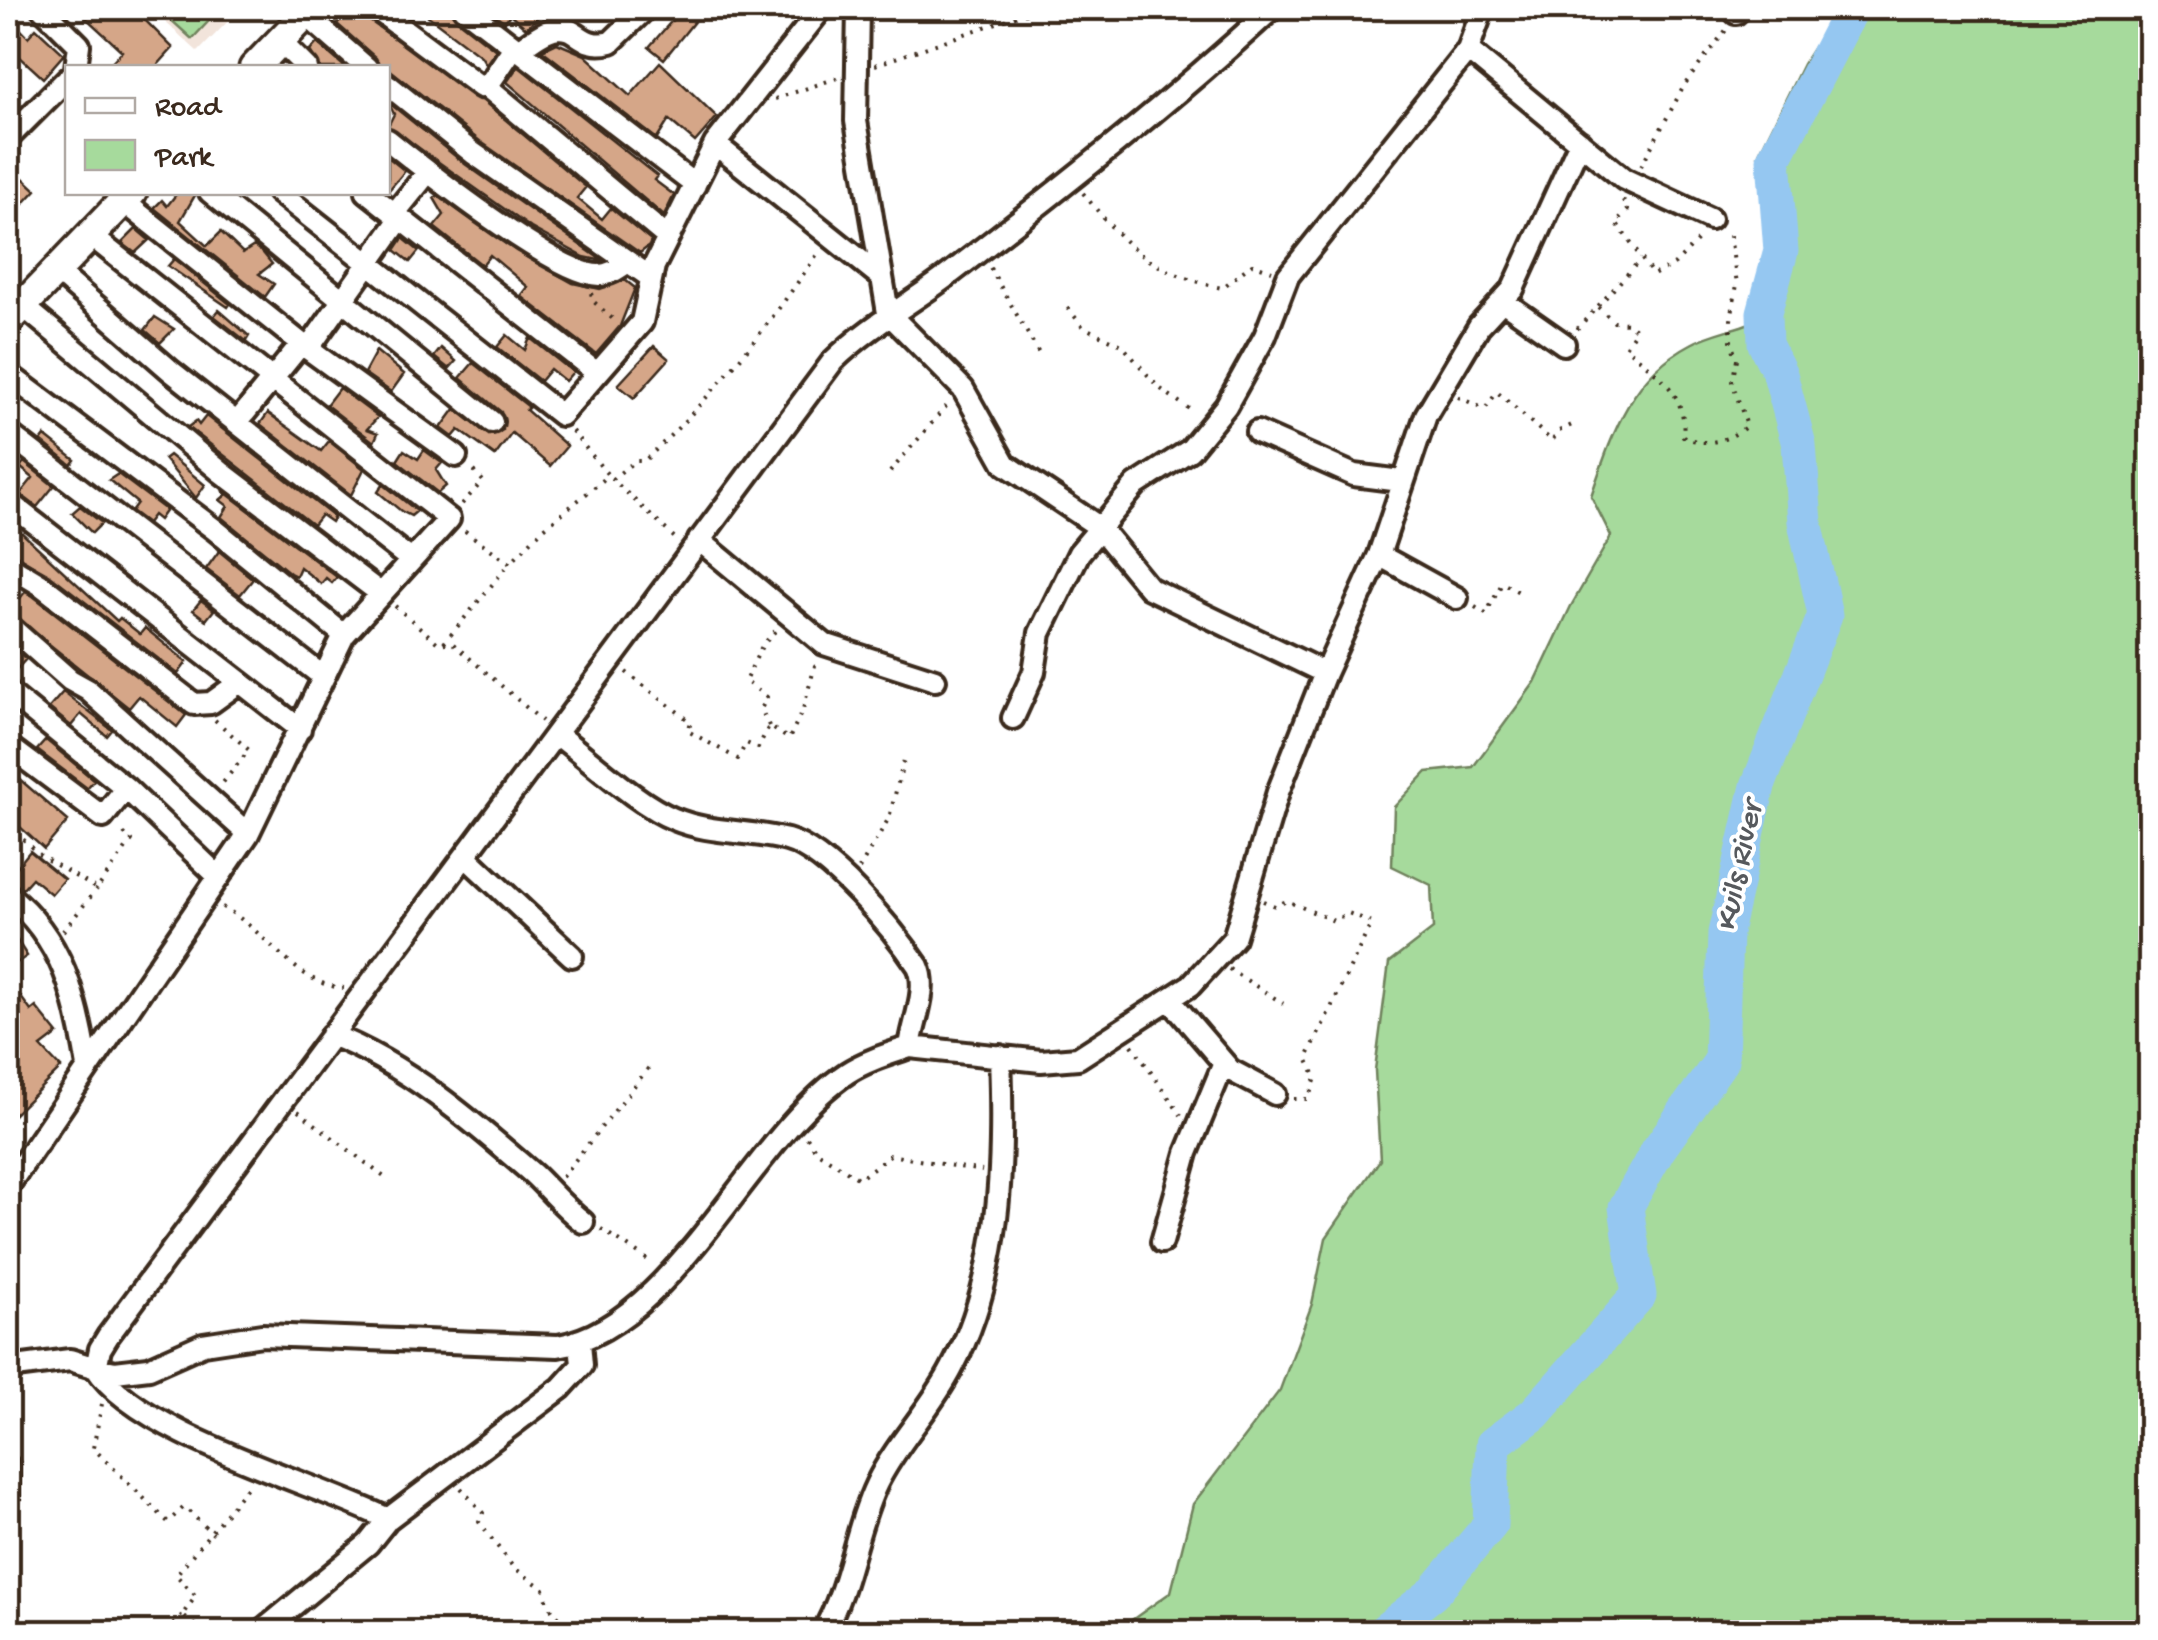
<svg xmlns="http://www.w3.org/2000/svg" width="2158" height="1640" font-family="'Gochi Hand',sans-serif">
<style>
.built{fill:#f2e4db}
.green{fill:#a6da9c;stroke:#70825d;stroke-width:2.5}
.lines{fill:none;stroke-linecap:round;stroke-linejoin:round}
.river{stroke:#95c7f1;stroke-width:35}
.building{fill:#d5a688;stroke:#3b2a1e;stroke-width:2.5}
.minor-casing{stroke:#3b2a1e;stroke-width:28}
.secondary-casing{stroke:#3b2a1e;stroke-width:35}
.path{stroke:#3b2a1e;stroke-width:4;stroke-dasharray:2.5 8;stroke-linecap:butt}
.minor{stroke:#fff;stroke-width:20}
.secondary{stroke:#fff;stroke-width:28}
.labels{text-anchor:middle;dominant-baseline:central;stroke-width:8;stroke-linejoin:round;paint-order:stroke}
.water-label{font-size:32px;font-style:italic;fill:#56595d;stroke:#fff}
</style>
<rect width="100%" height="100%" fill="#fff"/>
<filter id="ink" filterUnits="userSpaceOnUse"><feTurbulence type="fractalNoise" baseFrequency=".01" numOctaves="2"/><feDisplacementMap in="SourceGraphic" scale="20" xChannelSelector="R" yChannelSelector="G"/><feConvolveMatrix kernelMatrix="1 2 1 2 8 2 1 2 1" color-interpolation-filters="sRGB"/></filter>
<g filter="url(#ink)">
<path class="built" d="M150,8H241L198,52Z"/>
<path class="green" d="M158,8H221L192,39Z
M1839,8H2150V1632H1115L1171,1592L1193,1504L1280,1390L1312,1304L1326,1238L1380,1160L1375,1070L1389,963L1433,929L1431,885L1392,866L1394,807L1427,772L1473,767L1535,682L1571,606L1611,536L1591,496C1612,435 1630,376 1691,344C1709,334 1731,330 1750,323C1769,255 1776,224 1758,155L1803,64Z"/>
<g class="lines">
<path class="river" d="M1383,1632L1432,1594L1490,1525L1493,1444L1534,1414L1639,1295L1626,1207L1658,1150L1721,1061L1725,933L1758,786L1825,615L1805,522L1799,445L1780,374L1765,344L1764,313L1781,251L1774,159L1852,8"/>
</g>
<path class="building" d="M96,8H133L173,48L155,68H106L122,51L86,18Z
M350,8H361L367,19L482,100L586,187L577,198L602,219L611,208L651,241L649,246L640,253L481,142L388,68H380L376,58L337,24Z
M397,8H449L456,19L496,50L486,64L481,56L419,9L410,17Z
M493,8H548L526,28L510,14L505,22L490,11Z
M683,8H705L664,59L649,47Z
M8,16L28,37L36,28L64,54L43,78L8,46Z
M317,43L346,68H320L310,51Z
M557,43L585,55L630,96L660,62L717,117L695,142L669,120L657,139L542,50Z
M518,66L657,176L654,180L674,195L664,216L507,82Z
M388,102L465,164L603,261L584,257L531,228L388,126L394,114Z
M388,157L405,171L388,191Z
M8,164L36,190L8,220Z
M178,192H197L180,221L207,246L221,232L243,253L254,246L263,253L272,264L259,274L274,284L265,297L154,208L162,200L167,206Z
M438,196L516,251L573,283L600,289L625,280L635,288L620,326L596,354L521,296L528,287L490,255L482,265L434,227L444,215L434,198Z
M136,229L149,240L135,253L122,243Z
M403,238L419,251L410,262L395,250Z
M174,259L230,304L228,307L168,266Z
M219,310L249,336L246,341L214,316Z
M155,317L174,329L160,343L145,330Z
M507,335L525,350L530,338L573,372L565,381L550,369L540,381L497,347Z
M654,346L669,359L634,398L618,385Z
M441,348L456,361L449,369L434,357Z
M376,351L404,374L391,392L364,373Z
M473,363L529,407L526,410L567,446L550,466L512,433L495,456L459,430L453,437L441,428L455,409L489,435L503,430L501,412L460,378Z
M339,388L378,417L367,429L378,433L374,442L326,405Z
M268,413L321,451L329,441L364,469L351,495L260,424Z
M206,416L334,517L331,522L321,515L313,525L188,427L196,421L199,425Z
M45,436L75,460L71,465L41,441Z
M404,450L418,459L424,450L442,463L436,470L446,486L438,493L397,461Z
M169,455L205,485L196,498L164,459Z
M24,462L54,486L37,507L20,494L33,478L20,467Z
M118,474L166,510L159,520L153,515L147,523L131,511L137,503L109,480Z
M383,484L417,511L411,516L401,511L378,492Z
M222,490L337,577L332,583L326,578L321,584L300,567L296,576L290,573L221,517L228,506L220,500L226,495Z
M80,506L102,523L92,533L72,513Z
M21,532L117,621L120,618L140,634L145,628L187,662L178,674L49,574L8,551Z
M219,551L253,579L240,595L206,569Z
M25,592L33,596L186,715L177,727L139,696L129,708L9,612Z
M201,600L214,610L206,620L193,610Z
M8,643L26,659L8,679Z
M63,692L112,730L107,736L81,714L71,726L49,708Z
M46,740L94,780L87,788L37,750Z
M17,777L68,821L44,849L8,816V787Z
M30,851L64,879L51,894L32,878L22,889L8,878Z
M8,926L27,956L8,969Z
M8,979L31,1011L36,1007L58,1034L41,1047L61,1068L8,1120V1076L18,1069L8,1060L20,1048L8,1029Z"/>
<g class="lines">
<g class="minor-casing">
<path id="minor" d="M42,8L79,45L76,68
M375,8L481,87L491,81L514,47
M464,8L695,185
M858,8L856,121L888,313L963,389L1005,464L1099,527L1149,588L1325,673
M1736,13L1737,8
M305,14L367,68
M280,41L307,68
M519,50C580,0 568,53 611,42L646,8
M1468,50L1624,179L1710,219
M388,85L473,153L650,277
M486,86L667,237
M8,138L68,78
M388,140C424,169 557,275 599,275C610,275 619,268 628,262
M715,144L880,276
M210,192L492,422
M278,192L561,415L642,322L654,266L715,144L822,8
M367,192L597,373
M123,201L308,349L456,456
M394,214L428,172
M56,271L171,371L411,560
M1504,302L1564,344
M22,305L221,472L380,593
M308,349L400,219
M8,374L214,529L344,635
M239,420L301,344
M1257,432L1354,475L1401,481
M8,433L321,675
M8,502L240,682L211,703L194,704L41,585L8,565
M699,540L824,644L935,680
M1379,555L1457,598
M8,625L70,680L88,690L248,834
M240,682L300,729
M8,692L126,788L219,877
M1013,718L1034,672L1040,633L1079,553L1136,485L1190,450L1226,406L1265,336L1288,276L1468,50L1483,8
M8,746L103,817L126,788
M465,856L572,956
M8,895C63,938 77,999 88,1067
M1170,1000L1230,1070L1275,1094
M331,1035C406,1064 472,1121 533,1174C550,1190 563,1207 583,1222
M910,1047L1041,1061L1078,1058L1191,985L1234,938L1278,792L1325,673L1379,555L1426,415L1479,326L1513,289L1580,142
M8,1186L248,834L344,635L449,519L90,235
M1162,1242L1187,1153L1224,1063
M8,1368L70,1360L96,1368L100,1349L108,1336L833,361C871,324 914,302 955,270C1064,186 1172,101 1273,8
M96,1368L115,1372L149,1368L203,1344L262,1335L558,1346C674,1327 750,1138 847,1073C865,1061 889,1054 910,1047C913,1022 929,989 918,966C894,930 828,851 787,840C749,830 710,834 674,819C638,805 589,758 556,734
M96,1368C139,1435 316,1483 388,1519L561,1388L582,1365L580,1342
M8,1466V1496
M261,1632L368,1544L388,1519
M823,1632C850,1586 854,1531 877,1483C897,1442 931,1409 952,1368C1002,1274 1004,1160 1000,1056"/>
</g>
<g class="secondary-casing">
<path id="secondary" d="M254,68L312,8
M8,321L132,192"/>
</g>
<path class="path" d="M875,65L1040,8
M775,99L837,78
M1641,166L1685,84L1726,30
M1083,193C1128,249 1151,272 1222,288L1252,264L1272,271
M1623,200L1628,210L1616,222L1653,275L1675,264L1701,237
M990,268L1041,357
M591,293L593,301L616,322
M1598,307L1614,322L1628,323L1636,330L1625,347C1656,373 1688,393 1683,436C1705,448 1728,441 1747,426L1732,382L1737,359L1731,343V320L1737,284L1730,235L1723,232
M1068,308L1083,327L1122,345L1158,387L1195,413
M1577,329L1641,259
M1458,397L1485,409L1497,392L1552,441L1559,431L1574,424
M890,472L949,403
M611,478L677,540
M612,479L635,461H644C710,400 768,327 818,253
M462,504L483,481L471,467
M465,531L510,563L544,528L602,481L608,475L572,431
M395,606L439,644L451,642L542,721
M1475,607L1486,614L1502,583L1519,592
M444,643L510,563
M626,672L691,722L688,731L738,759L746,743L758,748L769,726L789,739L803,709L816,662
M215,720L249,750L221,785
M769,726L761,709L767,697L745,681L762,646L776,630
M8,825L41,856L97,889L132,840L118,829
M859,869L889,818L905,756
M1263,901L1275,906L1287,901L1334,921L1348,913L1372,922L1307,1058L1316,1078L1308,1099H1293
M222,907C265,928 294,985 344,988
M63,931L97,889
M1229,969L1284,1004
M1132,1045L1181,1115
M298,1111L384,1177
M807,1137L816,1151L859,1179L890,1155L982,1171
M562,1177L650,1066
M601,1229L651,1262
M102,1404L93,1448L168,1522L184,1507L213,1534
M461,1488L483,1513L479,1522L513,1567L544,1589C550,1616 563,1624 588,1632
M166,1632L182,1615
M203,1632L182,1615L196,1596L176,1575L249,1485"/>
<use href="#minor" class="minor"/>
<use href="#secondary" class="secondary"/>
</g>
</g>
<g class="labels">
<g class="water-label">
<text transform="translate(1741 867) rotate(-78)">Kuils River</text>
</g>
</g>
<rect width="2158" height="1640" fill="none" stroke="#fff" stroke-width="40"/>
<rect x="20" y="20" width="2118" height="1600" fill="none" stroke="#3b2a1e" stroke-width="4" filter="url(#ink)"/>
<rect x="65" y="65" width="325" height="130" fill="#ffffff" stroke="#b1aaa5" stroke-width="2.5"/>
<rect x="85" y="98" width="50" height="15" fill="#ffffff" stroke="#b1aaa5" stroke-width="2.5"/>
<text x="155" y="115" font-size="30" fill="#3b2a1e">Road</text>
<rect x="85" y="140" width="50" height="30" fill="#a6da9c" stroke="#b1aaa5" stroke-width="2.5"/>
<text x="155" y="165" font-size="30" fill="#3b2a1e">Park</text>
</svg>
